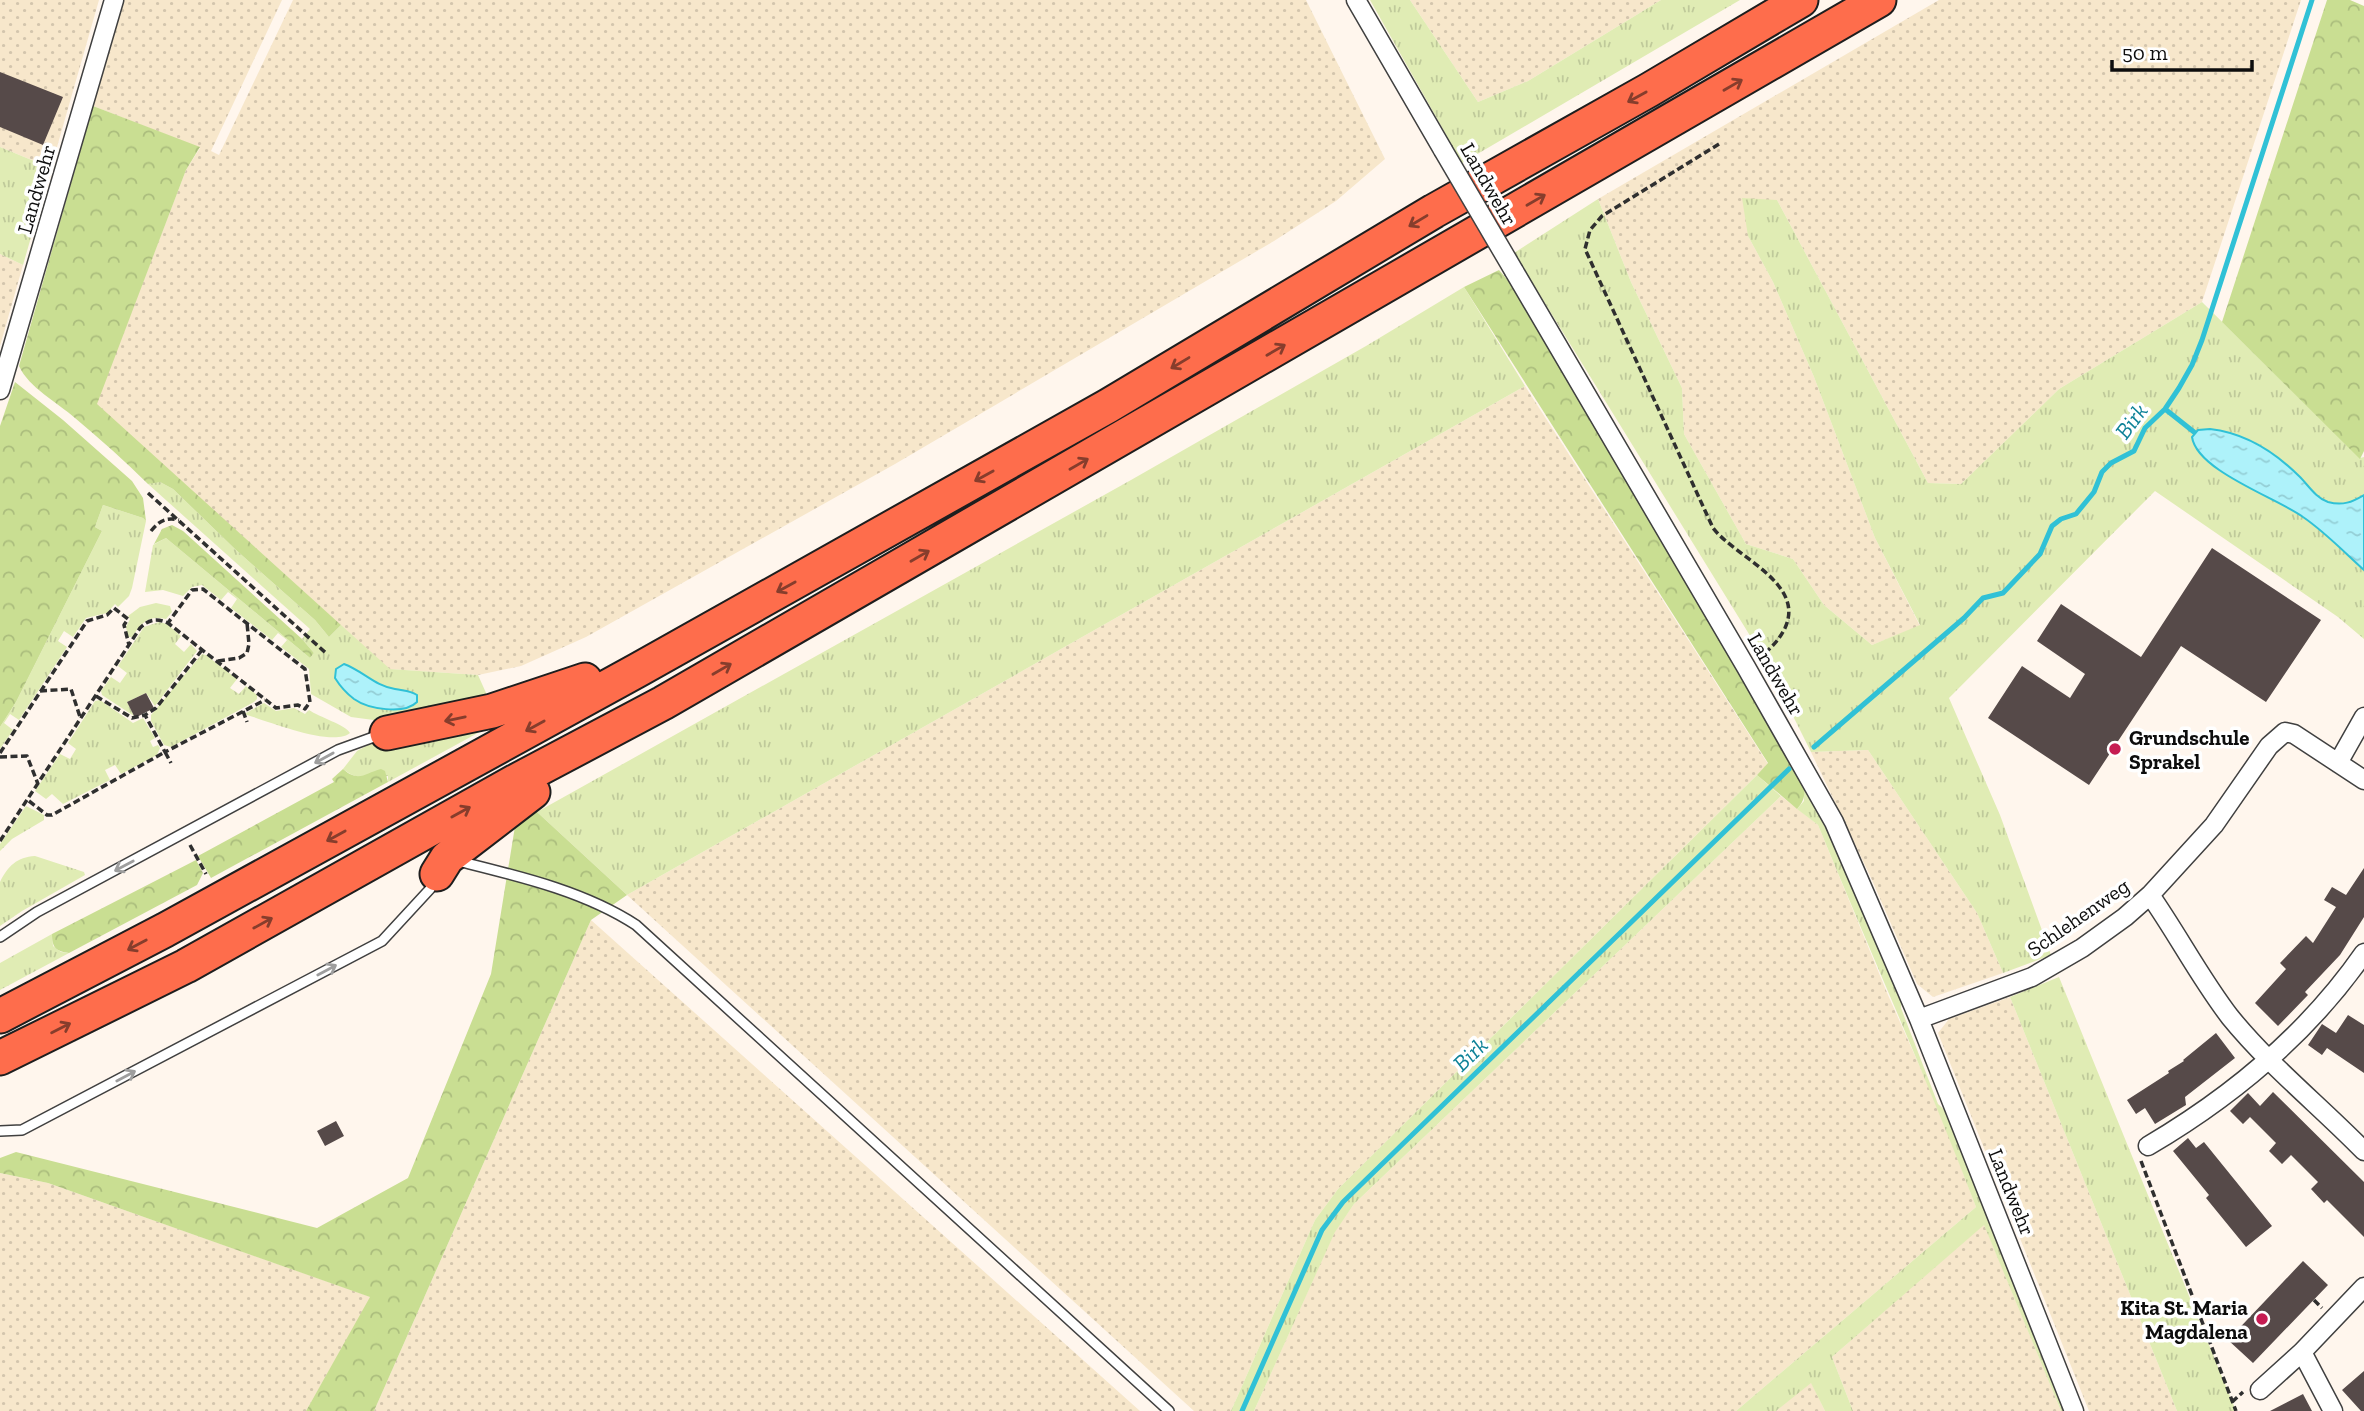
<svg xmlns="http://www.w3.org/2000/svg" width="2364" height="1411" font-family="'Zilla Slab',serif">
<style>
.farmland{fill:url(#farmland-dots)}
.grass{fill:url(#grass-tufts)}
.forest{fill:url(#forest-crowns)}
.water{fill:url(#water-ripples);stroke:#30c1d6;stroke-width:2}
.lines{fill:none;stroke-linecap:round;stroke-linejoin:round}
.stream{stroke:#30c1d6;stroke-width:5}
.building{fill:#564a49}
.lane-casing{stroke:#404040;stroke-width:12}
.street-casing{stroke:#404040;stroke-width:21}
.highway-casing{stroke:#1e1e1e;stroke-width:37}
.path{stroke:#2f2f2f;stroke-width:3.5;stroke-dasharray:7 3.5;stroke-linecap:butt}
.lane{stroke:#fff;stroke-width:9}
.street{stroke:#fff;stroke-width:18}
.highway{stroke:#fe6d4c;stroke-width:33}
.street-bridge-casing{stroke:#404040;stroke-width:21;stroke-linecap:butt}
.street-bridge{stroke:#fff;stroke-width:18}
.oneway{stroke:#863d2c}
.oneway2{stroke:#9e9e9e}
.poi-dot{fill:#c61c52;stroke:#fff;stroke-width:2.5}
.labels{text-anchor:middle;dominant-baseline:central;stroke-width:7;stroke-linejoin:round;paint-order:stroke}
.street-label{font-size:21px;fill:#0d0d0d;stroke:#fff}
.poi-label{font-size:21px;font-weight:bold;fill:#0d0d0d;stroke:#fff;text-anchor:start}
.water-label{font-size:23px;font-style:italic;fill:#0e8298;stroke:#fff}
</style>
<defs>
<pattern id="farmland-dots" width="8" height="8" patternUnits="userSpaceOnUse" patternTransform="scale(1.75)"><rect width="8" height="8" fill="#f7e7cb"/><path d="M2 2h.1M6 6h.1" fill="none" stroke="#d3c5ad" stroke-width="1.8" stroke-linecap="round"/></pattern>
<pattern id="grass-tufts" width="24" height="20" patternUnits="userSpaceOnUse" patternTransform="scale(1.75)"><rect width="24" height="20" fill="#e0ecb4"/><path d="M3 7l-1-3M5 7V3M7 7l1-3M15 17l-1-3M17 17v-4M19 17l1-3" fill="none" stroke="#bfc99a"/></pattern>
<pattern id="forest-crowns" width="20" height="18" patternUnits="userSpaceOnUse" patternTransform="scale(1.75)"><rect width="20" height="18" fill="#c9de92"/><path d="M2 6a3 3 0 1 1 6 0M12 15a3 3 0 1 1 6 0" fill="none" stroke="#abbd7d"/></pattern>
<pattern id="water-ripples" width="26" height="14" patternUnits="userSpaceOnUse" patternTransform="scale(1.75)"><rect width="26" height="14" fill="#aef2fa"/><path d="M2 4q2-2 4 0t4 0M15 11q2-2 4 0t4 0" fill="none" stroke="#94ced5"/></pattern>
</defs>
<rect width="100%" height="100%" fill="#fff6ed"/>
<path class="farmland" d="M0,0H99L51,168L0,147Z
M124,0H282L211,151L219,155L293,0H1306L1385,159L1336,201L1274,241L895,464L586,637L521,666L478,675L389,669L96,404L186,170L200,148L93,106Z
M1410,0H1661L1528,81L1478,102Z
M1939,0H2301L2202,302L2059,389L1961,484L1928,483L1777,200L1748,236L1773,282L1814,377L1875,538L1920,626L1872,645L1824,605L1793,559L1746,544L1684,434L1682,388L1631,282L1598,199Z
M0,254L23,265L0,346Z
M1525,386L1768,764L1338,1189L1315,1220L1231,1411H1194L627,895Z
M1868,750L1977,913L2003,973L1933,997L1917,984L1872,880L1811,752Z
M1781,796L1818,825L1888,995L1940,1112L1976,1207L1736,1411H1254L1335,1231L1354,1204Z
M591,920L1140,1411H374Z
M2010,997L2177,1411H2089L1938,1033L1949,1019Z
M0,1173L48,1183L371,1297L306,1411H0Z
M1984,1224L2061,1411H1853L1832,1357Z
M1811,1382L1825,1411H1776Z"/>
<path class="grass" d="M1370,0H1410L1478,102L1528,81L1661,0H1740L1462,163Z
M0,147L51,168L23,265L0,254Z
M1742,198L1777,200L1928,483L1961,484L2059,389L2202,302L2360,458L2364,457V495C2351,502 2343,506 2328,502C2317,498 2308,485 2300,477C2275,452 2246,433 2211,429L2193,442C2218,478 2259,489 2294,511C2320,526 2342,550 2364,570V639L2338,617L2155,491L1949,698L2000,815L2051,955L2003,973L1977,913L1868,750L1811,752L1765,660L1514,253L1598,199L1631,282L1682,388L1684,434L1746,544L1793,559L1824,605L1872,645L1920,625L1875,538L1814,377L1773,282L1748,236Z
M1464,287L1525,386L627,895L537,812L1131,480L1366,346Z
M154,482H160L173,489L236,550L315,620L329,637L341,625L390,669L478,675L491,704L381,721L351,717L311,694L309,669L281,647L287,640L278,633L272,640L231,608L237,599L228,592L221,600L202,585L192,587L183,596L163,590L145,592L153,545L166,538L310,658L314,653L302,639L310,629L148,484Z
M103,505L143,518L146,521L132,588L129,596L118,607L115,604L107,613L86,618L73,637L64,631L58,641L67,647L19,720L10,714L4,723L13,730L0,749V727L16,702L102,531L95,527Z
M156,603L170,606L172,612L166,619C148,615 141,623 132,637H128L126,627L130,619L128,616L140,607Z
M159,622L167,624L181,636L175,644L184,652L191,644L197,651L155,706L146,693L127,702L134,716L102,695L101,691L111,677L120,683L127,673L118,666L144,627Z
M202,654L206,655L237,679L230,688L239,694L246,686L257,695V699L254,702L171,747L164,745L151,721V715Z
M100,700L133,723L143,718L155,738L150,741L153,747L158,745L160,748L157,755L121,774L115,765L105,770L110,780L63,804L52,794L46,799L35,791L60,754L70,759L76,749L68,743L95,701Z
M264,703L276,711L294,708L305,714L309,710C319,717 346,725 350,733C333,748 265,720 244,714Z
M498,722L388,782V776C371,778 357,781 343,769L357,751L368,745Z
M1757,775L1781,796L1354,1204L1335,1232L1254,1411H1231L1315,1220L1338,1189Z
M1801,776L1818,805L1903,991L1901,1008L1938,1104L1947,1112L2069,1411H2061L1984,1225L1832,1357L1853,1411H1825L1811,1383L1776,1411H1736L1976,1207C1927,1078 1870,952 1818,825L1797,809L1804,801Z
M26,806L44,815V820L12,839L0,851V844Z
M35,856L84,872L85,875L22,911L0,926V882C8,866 17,857 35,856Z
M52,934L53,946L61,952L69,953L0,990V963Z
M2059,977L2236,1411H2177L2010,997Z"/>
<path class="forest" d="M2327,0H2350L2364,6V451L2360,459L2222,322Z
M93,106L200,147L186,170L97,404L341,625L329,637L315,620L236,550L173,489L160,482L148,484C125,461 100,439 75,418C57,402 29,388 19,366Z
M1499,270L1517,291L1801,776C1805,790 1807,798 1797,809L1757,775L1768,763L1464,287Z
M15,382L63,420L132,481L143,498L146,521L143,518L103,505L95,527L102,531L16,702L0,727V426Z
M172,525L183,531L302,639L314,653L310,658L166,538L154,544L162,529Z
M343,769C359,783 365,773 381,769L385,771L388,782L211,878L198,856L334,782L332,779Z
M537,812L627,895L591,920L374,1411H306L370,1297L48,1183L0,1173V1158L16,1152L317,1228L408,1178L491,974L517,814Z
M196,860L203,873L197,885L69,953C56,951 52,948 52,934Z"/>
<path class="water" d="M2210,429C2246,433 2275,452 2300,477C2308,485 2316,498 2328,502C2343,506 2352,502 2364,495V570C2344,552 2325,532 2303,517C2277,498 2197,471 2192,437L2198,430Z
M344,664C363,671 375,686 395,689C404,691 409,690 417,695V702C404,715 368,709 354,699C346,693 340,686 335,678L336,669Z"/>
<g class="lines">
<path class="stream" d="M2165,409L2194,432
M1814,747L1964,618L1983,598L2003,593L2040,554L2052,526L2061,519L2076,514L2094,492L2102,472L2111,463L2134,451L2145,428L2165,409L2179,388L2192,365L2202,340L2312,0
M1242,1411L1322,1230L1343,1202L1789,769"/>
</g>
<path class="building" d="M0,72L63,97L43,145L0,127Z
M2212,548L2321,620L2266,702L2181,646L2089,785L1988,718L2022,666L2070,698L2085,674L2037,641L2061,604L2141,657Z
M146,693L154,708L135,718L127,702Z
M2364,868V917L2340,955L2305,992L2308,995L2278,1026L2255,1003L2286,969L2280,963L2306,936L2313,943L2336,907L2324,900L2332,887L2346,895Z
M2348,1015L2364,1025V1073L2327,1048L2322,1055L2308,1045L2322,1024L2336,1033Z
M2216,1033L2235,1058L2185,1097L2186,1105L2155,1124L2145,1108L2136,1114L2127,1100L2169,1073L2168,1071L2184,1061L2183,1060Z
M2273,1092L2364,1182V1237L2327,1200L2324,1203L2311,1189L2318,1182L2291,1155L2282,1164L2269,1151L2276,1143L2250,1117L2243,1124L2230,1111L2248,1093L2260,1106Z
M336,1121L344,1136L325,1146L317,1131Z
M2188,1138L2196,1148L2204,1142L2272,1226L2246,1247L2206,1198L2209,1195L2173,1151Z
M2303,1261L2328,1285L2253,1363L2228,1340Z
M2364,1371V1411H2361L2342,1390Z
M2303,1394L2312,1411H2270Z"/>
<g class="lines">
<g class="lane-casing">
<path id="lane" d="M458,861C518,876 584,891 636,925L1169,1411
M0,937L37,912L338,750L382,734
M0,1131L22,1130L382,941L430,889L434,880"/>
</g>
<g class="street-casing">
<path id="street" d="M1356,0L1443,150
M1514,271L1746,667L1834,822L1919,1019L2074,1411
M0,390L114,0
M2338,763L2364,717
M2150,895L2214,825L2269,746L2285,732L2294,734L2364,780
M1919,1019L2032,977L2082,948L2125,917L2150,895C2178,935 2200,978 2230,1017C2270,1066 2320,1106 2364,1151
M2148,1146C2233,1096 2307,1035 2364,953
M2302,1352L2333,1411
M2260,1390L2302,1352L2364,1287"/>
</g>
<g class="highway-casing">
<path id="highway" d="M387,733L492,711L585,680
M437,874L447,858L533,792
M0,1016L165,930L638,670L1108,406L1434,211L1649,90L1801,0
M0,1058L186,966L516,781L663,703L1879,0"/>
</g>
<path class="path" d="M1719,144L1602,216L1590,230L1585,249L1713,528C1735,557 1806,583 1785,628C1779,640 1770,650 1759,657
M148,493L327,654
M151,531C159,521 166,517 179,520
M202,650L156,708L145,715L165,752L265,700
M218,661L239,658L247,653L249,644L247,623
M40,691L71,689L80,717
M96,696L132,718L145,715
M243,711L247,722
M0,753L87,621L107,615L114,608L128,619L124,625L129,645
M0,757L27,756L38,784
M29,801L47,815H52L165,752L171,763
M0,841L140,628C149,619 157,618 168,623L276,708L298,705L305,709L310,702L305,669L203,589L192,590L168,623
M190,845L206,874
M2141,1161L2236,1411
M2314,1300L2322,1308
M2232,1402L2243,1392"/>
<use href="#lane" class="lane"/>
<use href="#street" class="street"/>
<use href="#highway" class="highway"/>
<g class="street-bridge-casing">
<path id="street-bridge" d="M1443,150L1514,271"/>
</g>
<use href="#street-bridge" class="street-bridge"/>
</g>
<defs><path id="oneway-shaft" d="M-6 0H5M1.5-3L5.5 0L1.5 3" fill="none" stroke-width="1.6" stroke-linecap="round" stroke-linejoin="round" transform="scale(1.75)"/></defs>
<g class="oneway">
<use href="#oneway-shaft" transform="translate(1733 85) rotate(-30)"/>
<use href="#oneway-shaft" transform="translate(1637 97) rotate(151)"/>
<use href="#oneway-shaft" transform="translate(1536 200) rotate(-30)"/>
<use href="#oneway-shaft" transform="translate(1418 221) rotate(149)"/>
<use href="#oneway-shaft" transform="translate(1276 350) rotate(-30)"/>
<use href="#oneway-shaft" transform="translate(1180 363) rotate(149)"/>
<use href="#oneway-shaft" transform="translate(1079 464) rotate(-30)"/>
<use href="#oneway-shaft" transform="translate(984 476) rotate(151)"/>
<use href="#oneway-shaft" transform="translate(920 556) rotate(-30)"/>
<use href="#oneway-shaft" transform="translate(786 587) rotate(151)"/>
<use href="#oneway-shaft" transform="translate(722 669) rotate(-30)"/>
<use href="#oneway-shaft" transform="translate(455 719) rotate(168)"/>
<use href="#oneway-shaft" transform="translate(535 726) rotate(151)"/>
<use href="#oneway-shaft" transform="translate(461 812) rotate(-29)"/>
<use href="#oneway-shaft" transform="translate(336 836) rotate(151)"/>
<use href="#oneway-shaft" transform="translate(263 923) rotate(-29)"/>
<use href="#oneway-shaft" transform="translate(137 945) rotate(152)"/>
<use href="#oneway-shaft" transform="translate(61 1028) rotate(-27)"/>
</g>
<g class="oneway2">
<use href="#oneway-shaft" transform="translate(324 758) rotate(151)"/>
<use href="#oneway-shaft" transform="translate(124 866) rotate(152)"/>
<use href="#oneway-shaft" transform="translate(327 970) rotate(-28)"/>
<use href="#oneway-shaft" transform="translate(126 1076) rotate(-28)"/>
</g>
<g class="poi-dot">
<circle cx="2115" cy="749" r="7"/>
<circle cx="2262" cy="1319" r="7"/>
</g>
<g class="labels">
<g class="street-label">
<text transform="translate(1489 184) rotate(60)">Landwehr</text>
<text transform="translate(36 189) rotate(-74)">Landwehr</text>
<text transform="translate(1776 674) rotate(60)">Landwehr</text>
<text transform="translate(2078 917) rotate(-35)">Schlehenweg</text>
<text transform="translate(2012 1192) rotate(68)">Landwehr</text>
</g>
<g class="poi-label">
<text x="2129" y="737">Grundschule<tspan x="2129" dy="24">Sprakel</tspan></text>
<text x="2248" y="1307" text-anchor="end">Kita St. Maria<tspan x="2248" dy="24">Magdalena</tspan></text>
</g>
<g class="water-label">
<text transform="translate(2131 421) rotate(-53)">Birk</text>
<text transform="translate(1470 1054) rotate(-44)">Birk</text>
</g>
</g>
<path d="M2112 60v10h140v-10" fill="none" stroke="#0d0d0d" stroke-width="3.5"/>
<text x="2122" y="60" font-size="21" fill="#0d0d0d" stroke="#ffffff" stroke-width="5" paint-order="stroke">50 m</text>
</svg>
